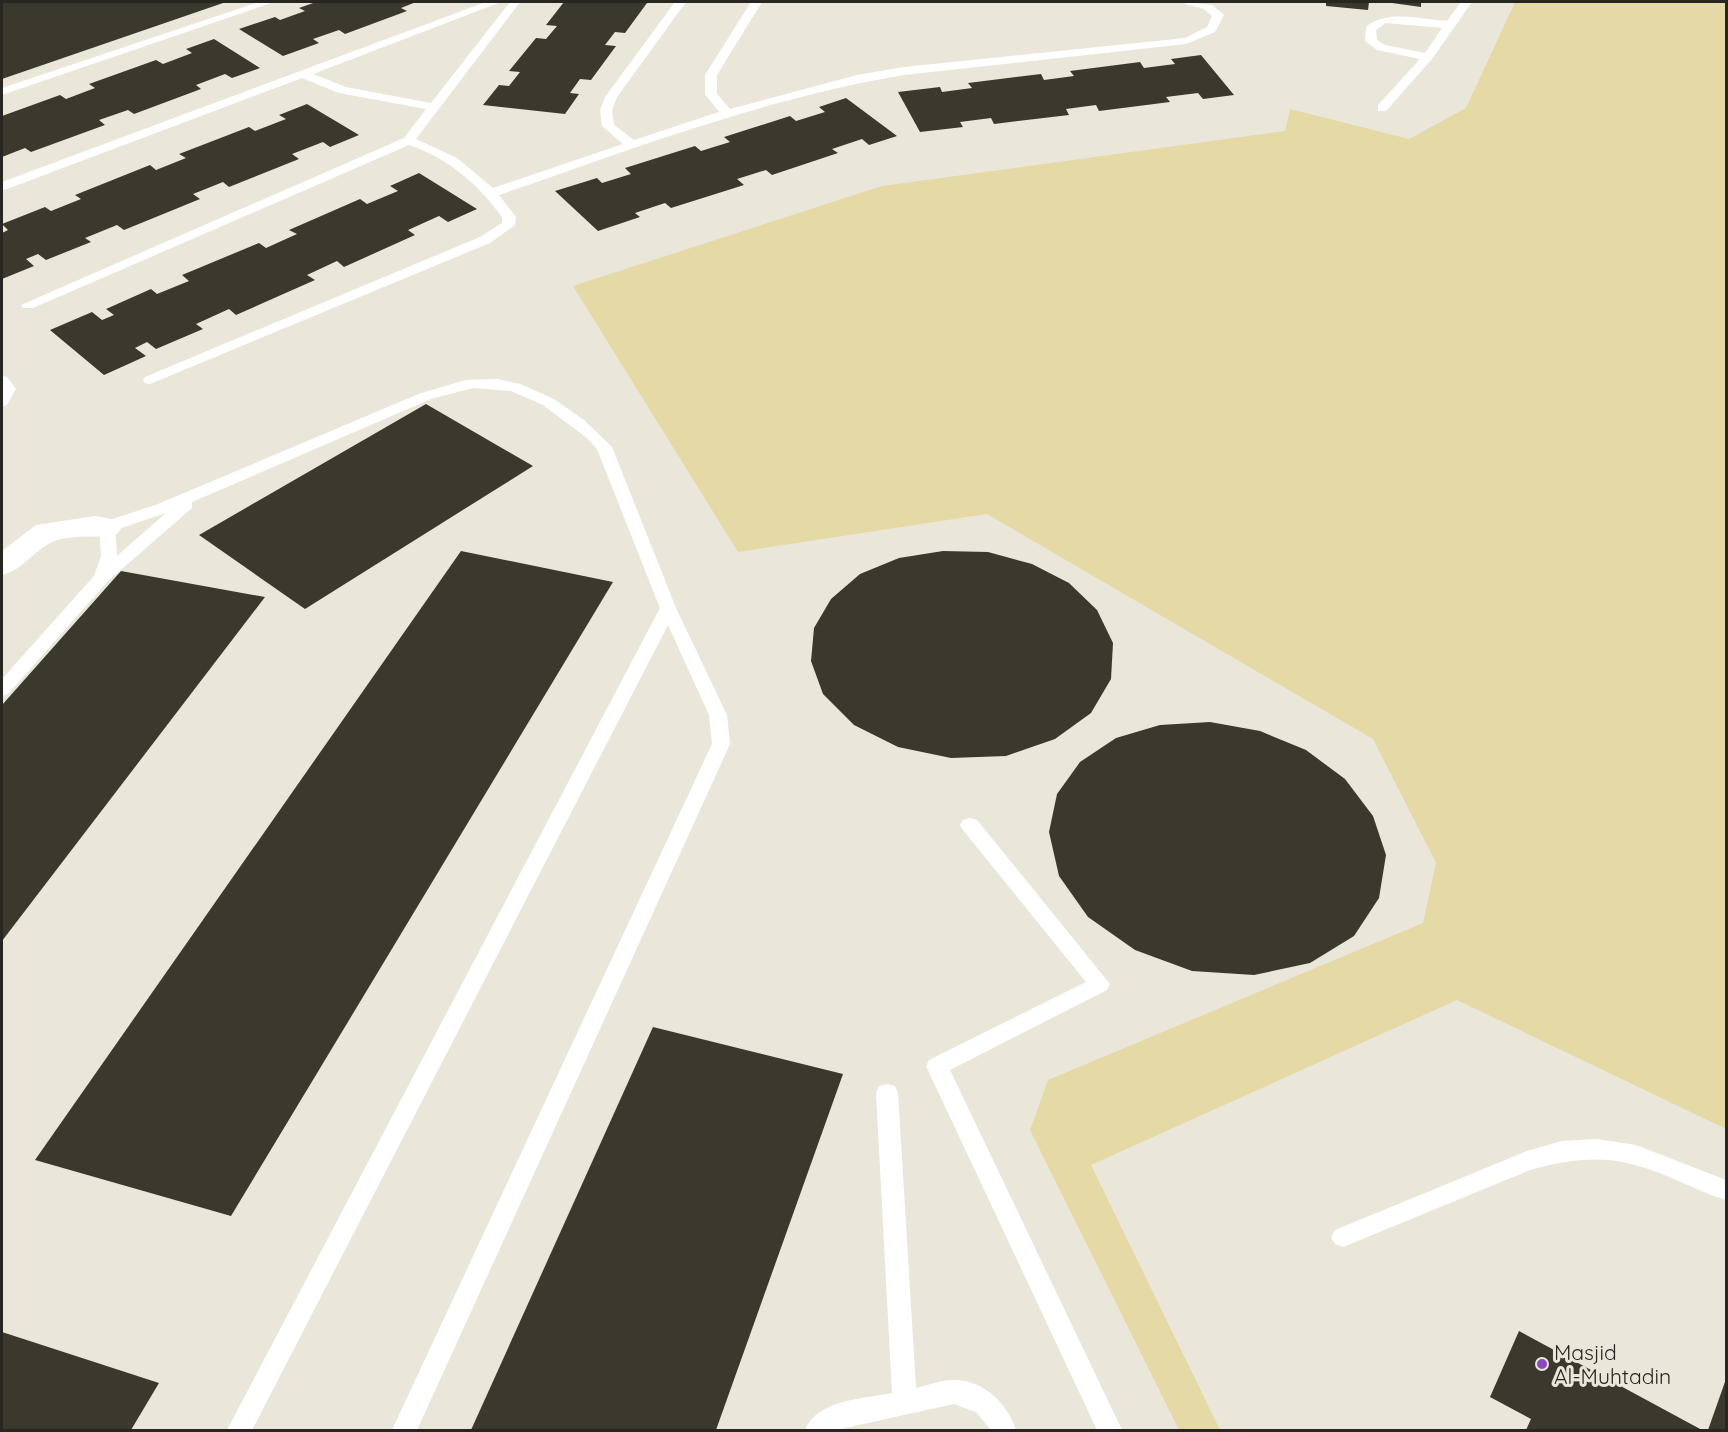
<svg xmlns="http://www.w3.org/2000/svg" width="1728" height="1432" font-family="Quicksand,sans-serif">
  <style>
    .green { fill: #e5d9a6 }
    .building { fill: #3b382e }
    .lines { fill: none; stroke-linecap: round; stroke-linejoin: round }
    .lane { fill: #fff; fill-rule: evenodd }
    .street { fill: #fff; fill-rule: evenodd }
    .poi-dot { fill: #8a49be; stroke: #eae7da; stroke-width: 2 }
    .labels { text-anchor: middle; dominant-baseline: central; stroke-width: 6; stroke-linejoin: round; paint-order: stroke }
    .near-poi-label { font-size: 21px; fill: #272621; stroke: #eae7da; text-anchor: start }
  </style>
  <rect width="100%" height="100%" fill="#eae7da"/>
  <path class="green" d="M1515,2H1726V1129L1457,1000L1091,1165L1220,1430H1179L1030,1130L1048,1080L1423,923L1436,863L1373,739L987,514L738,552L573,286L882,186L1285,131L1290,109L1409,139L1466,108Z"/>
  <g class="building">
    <path d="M2,2H226L2,79Z"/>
    <path d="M316,2H416L401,8L407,11L345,34L339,30L313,39L319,43L283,56L239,29L275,17L280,20L305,11L299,8Z"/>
    <path d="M564,2L647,3L625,33L615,32L605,45L616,46L591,80L580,79L570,93L579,94L565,114L483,105L499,85L509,86L520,72L509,71L536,38L546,39L557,26L546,25Z"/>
    <path d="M1326,2H1369L1368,10L1326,6Z"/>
    <path d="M1385,2H1421V7Z"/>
    <path d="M214,39L260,68L232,78L225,74L196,85L201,89L134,114L128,110L99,120L105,125L31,152L25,148L2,157V116L60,95L66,99L95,88L89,84L156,60L163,64L192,53L186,49Z"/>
    <path d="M1201,55L1234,95L1203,99L1198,93L1166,97L1170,102L1099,111L1096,105L1066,109L1069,115L994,124L991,118L960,122L963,127L920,132L898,92L940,87L942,92L972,88L968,83L1041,74L1044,80L1074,76L1070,71L1140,62L1144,68L1175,64L1171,59Z"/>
    <path d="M846,98L897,136L869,145L862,139L832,149L838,153L772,175L766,170L737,179L744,185L671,208L665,203L635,213L640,217L598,231L555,191L597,178L602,183L631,174L625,168L695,146L701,151L730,142L724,137L790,116L796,121L825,112L819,107Z"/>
    <path d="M307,104L359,135L330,147L323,142L292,154L299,159L229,187L223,182L193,194L200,199L124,230L117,225L85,238L91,242L46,260L38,254L26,259L34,266L2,279V233L8,230L2,224L45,207L51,211L81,199L75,195L150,165L156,170L186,158L179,154L249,127L255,131L286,119L279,115Z"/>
    <path d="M419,173L477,209L448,222L439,216L408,230L415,235L344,267L337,261L307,275L315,280L236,315L229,309L196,324L203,329L156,349L147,342L135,348L146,356L104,375L50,330L92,312L102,320L114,315L106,309L151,289L157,294L189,281L182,275L259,243L266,248L297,234L289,230L360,199L367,204L398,191L390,186Z"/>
    <path d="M426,404L533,466L305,609L199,535Z"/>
    <path d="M461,551L613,582L231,1216L35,1160Z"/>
    <path d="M943,551L988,552L1032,564L1069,583L1097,610L1113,643L1111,679L1091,713L1055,739L1006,756L951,758L898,747L854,725L823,694L811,661L814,628L831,599L860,574L899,558Z"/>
    <path d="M121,571L265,597L2,941V705Z"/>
    <path d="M1210,722L1260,731L1306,750L1345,779L1373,816L1386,855L1379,898L1354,936L1310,963L1254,975L1192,971L1135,950L1088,917L1059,876L1049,832L1057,794L1080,762L1116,738L1160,725Z"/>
    <path d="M653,1027L843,1074L716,1430H471Z"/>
    <path d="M1519,1331L1702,1430H1526L1531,1419L1490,1397Z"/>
    <path d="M2,1332L159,1383L131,1430H2Z"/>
    <path d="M1726,1379V1430H1708Z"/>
  </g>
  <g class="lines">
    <g class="lane">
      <path d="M259,2H274L2,95V88Z"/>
      <path d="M486,2H501L313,74L346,87L431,103L510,2H520L416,139L457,158L493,188L623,144L602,126L600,110L605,97L675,2H686L617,97L612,110L614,125L634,140L719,112L705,94V75L751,2H762L717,75V94L730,109L857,75L904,67L1185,38L1207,27L1212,16L1204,9L1185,4L1184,2L1212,5L1224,15L1215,32L1186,44L904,75C765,98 632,149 499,195L516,217L515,225L490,243L150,384L145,383L143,380L145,377L480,237L502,223V217C478,184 448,158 409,145L33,308H23L21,305L404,138L426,109L339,93L302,78L7,189L2,190V182Z"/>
      <path d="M1461,2H1472L1432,59L1386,111H1378V105L1420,59L1377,50L1365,41L1366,27C1386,9 1422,19 1447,21ZM1386,23L1442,28L1425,53L1385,45L1377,40L1376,30Z"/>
      <path d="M2,376L7,377L16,389L7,405L2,406Z"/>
      <path d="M498,379L520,384L554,399L584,420L612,447L676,608L727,715L730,744L417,1430H392L712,744L709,715L668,625L252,1430H227L660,608L597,449L587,438L543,405L511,391L473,388L431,399L192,502V508L108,581L8,694L2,696V679L94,576L101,556L99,527L101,523L158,504L421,393L466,380ZM166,513L117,556L115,530Z"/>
      <path d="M970,818L977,820L1110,984L1107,990L950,1070L1122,1430H1097L926,1066L929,1060L1086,982L963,830L960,825L963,820Z"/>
      <path d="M887,1084L895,1086L898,1093L916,1388C928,1385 942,1380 954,1380C984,1380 1008,1404 1016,1430H991L976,1412L954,1404L836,1430H805C818,1399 863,1399 892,1393L876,1093L879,1086Z"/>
      <path d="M1596,1139L1636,1145L1726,1180V1200C1696,1191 1667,1173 1635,1165C1600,1155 1565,1160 1530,1170L1343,1247L1335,1244L1331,1237L1335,1230L1527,1151L1562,1141Z"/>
    </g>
    <path class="street" d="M95,516L117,520L122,527L117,534C98,539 77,534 57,540C36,547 24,570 2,575V551L36,525Z"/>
  </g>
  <circle class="poi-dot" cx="1542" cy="1364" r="6"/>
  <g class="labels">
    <g class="near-poi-label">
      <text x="1554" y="1352">Masjid<tspan x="1554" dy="24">Al-Muhtadin</tspan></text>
    </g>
  </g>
  <rect width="1728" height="1432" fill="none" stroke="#272621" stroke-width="6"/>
</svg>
